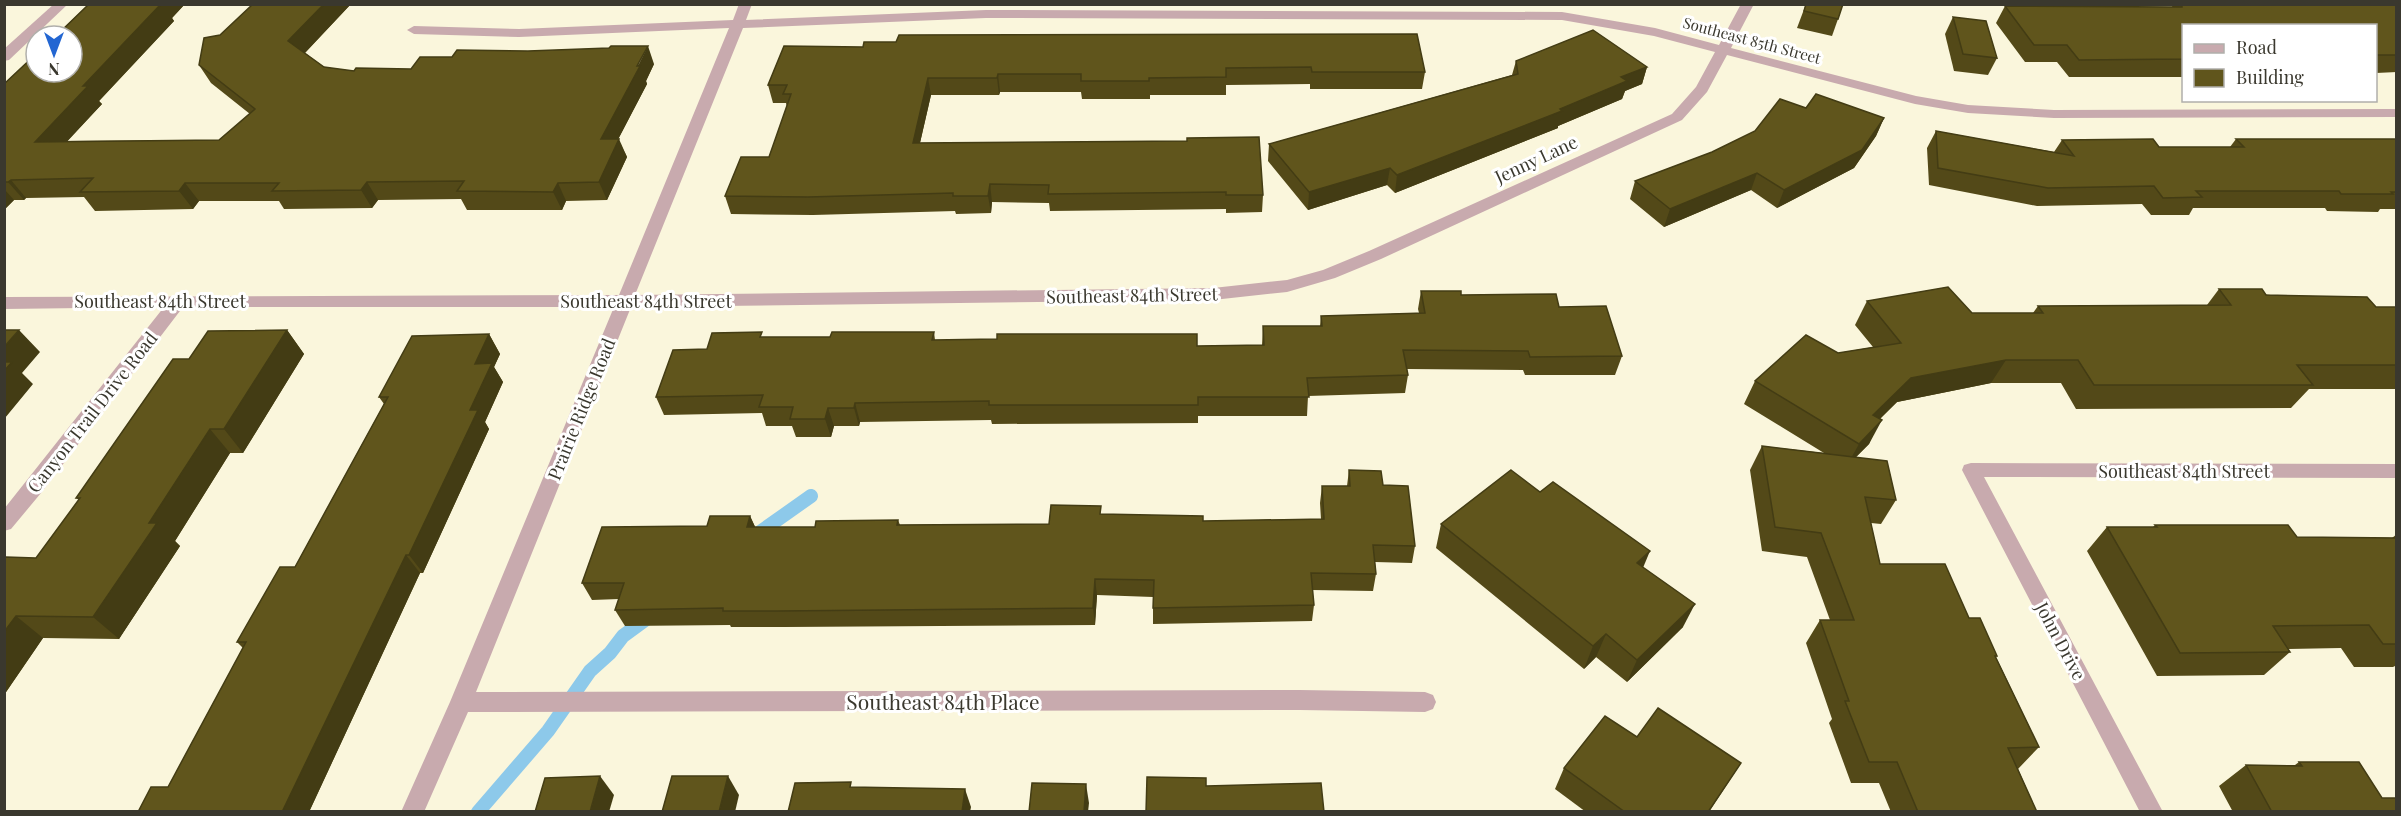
<svg xmlns="http://www.w3.org/2000/svg" width="2401" height="816" font-family="'Playfair Display',serif">
  <style>
    .lines { fill: none; stroke-linecap: round; stroke-linejoin: round }
    .stream { stroke: #8dc9ea; stroke-width: 14 }
    .minor { fill: #c8aaae; fill-rule: evenodd }
    .wall { fill: #534918 }
    .shaded-wall { fill: #433c14 }
    .building { fill: #60551c; stroke: #433c14; stroke-width: 1.5 }
    .labels { text-anchor: middle; dominant-baseline: central; stroke-width: 6; stroke-linejoin: round; paint-order: stroke }
    .far-street-label { font-size: 15px; fill: #3a382e; stroke: #fff }
    .street-label { font-size: 18px; fill: #3a382e; stroke: #fff }
    .near-street-label { font-size: 21px; fill: #3a382e; stroke: #fff }
  </style>
  <rect width="100%" height="100%" fill="#faf6dc"/>
  <g class="lines">
    <g class="stream">
      <path d="M753,537L811,496"/>
      <path d="M478,812L548,731L590,671L610,653L623,636L649,617"/>
    </g>
    <g class="minor">
      <path d="M54,4H68L9,60L4,61V49Z"/>
      <path d="M739,4H752L746,20L986,10L1562,12L1655,28L1719,45L1741,4H1754L1731,48L1916,96L1968,105L2054,110L2396,109V117L2054,118L1968,113L1915,104L1727,55L1707,92L1682,120L1381,259L1335,278L1287,292L1213,300L631,307L476,692L1300,690L1425,692L1433,695L1436,702L1433,709L1425,712L1300,710L468,712L424,812H401L450,702L614,307H183L41,493L11,529L4,531V509L164,307L4,309V297L619,295L729,28L519,37L414,34L407,30L414,26L519,29L733,20ZM986,18L1562,20L1654,36L1715,52L1696,87L1672,114L1369,251L1323,270L1287,280L1213,288L635,295L743,28Z"/>
      <path d="M1971,463L2396,464V478L1984,477L2163,812H2140L1962,470L1964,465Z"/>
    </g>
  </g>
  <g class="wall">
    <path d="M89,4H185L172,18L174,21L99,101L102,104L67,141L219,140L250,114L211,83L199,65L220,35L351,4L305,53L324,67L354,71L654,64L646,81L647,84L618,139L627,157L607,200L566,201L562,210H467L461,199L378,200L372,208L284,209L279,201H199L193,209L95,211L84,197L26,198L24,200H14L4,210V84Z"/>
    <path d="M513,4H673L513,6Z"/>
    <path d="M1806,4L1838,19L1832,36L1797,28Z"/>
    <path d="M2173,4H2397V72L2376,73V26H2184V77H2069L2057,62H2025L1996,23L2005,6L2172,7Z"/>
    <path d="M1953,17L1997,58L1988,75L1954,71L1945,34Z"/>
    <path d="M784,46L1425,72L1422,89H1310V84L1226,85V95H1150V99H1082L1081,92H1000L999,95H931L920,143L1263,195L1262,212L1226,213V209L1050,211L1049,203L992,202L991,213L956,214L955,211L813,215L731,214L725,196L769,157L787,107L786,103H773L768,85Z"/>
    <path d="M1516,61L1647,67L1642,84L1625,91L1622,99L1558,126V128L1395,193L1387,185L1308,210L1268,161L1269,144L1512,75Z"/>
    <path d="M1806,108L1884,118L1876,136L1854,168L1777,208L1751,190L1664,227L1630,199L1635,181L1712,152Z"/>
    <path d="M1936,131L2054,152L2062,140L2159,147H2230L2236,139H2397V209H2380L2378,212L2327,211L2325,208H2193L2189,215H2151L2142,204L2037,206L1929,185L1927,148Z"/>
    <path d="M2219,289L2376,307H2397V389H2309L2291,408L2076,409L2061,383H1991L1897,402L1880,419L1869,444L1856,457L1896,500L1881,524L1871,523L1880,564L1969,618L1997,656L1996,657L2039,747L2018,769L2037,812H1891L1879,783H1851L1829,723L1832,719L1806,643L1820,620H1830L1807,557L1762,551L1750,470L1762,446L1824,453L1744,404L1755,381L1838,353L1873,347L1855,325L1867,301L1972,313H2033L2038,306L2207,305Z"/>
    <path d="M1421,291L1559,307L1622,356L1615,375H1525L1523,370L1407,369L1408,375L1405,393L1308,396L1307,416H1198V423L992,424L991,420L860,422L859,426H834L831,437H796L792,426H766L762,413L664,415L656,397L707,349L764,337H830L934,332L935,340L1197,346L1262,345L1263,326H1320L1321,316L1419,313L1418,309Z"/>
    <path d="M287,330L304,354L243,453H230L175,541L180,546L119,639L43,638L4,695V559L36,558L79,500L76,498L189,359Z"/>
    <path d="M489,334L500,354L494,367L503,382L485,422L489,429L423,573H420L309,812H138L168,787L243,648L237,642L295,567L384,404L379,397Z"/>
    <path d="M1349,470L1383,485L1415,546L1412,563L1375,562L1376,574L1373,591L1312,590L1314,605L1312,621L1153,624V597L1097,595L1095,625L785,627H731L730,625L625,626L615,610L619,599L592,600L582,583L750,516L755,527H815L898,520L900,525L1049,524L1102,514L1203,521L1321,519L1320,503L1322,486H1347Z"/>
    <path d="M1540,492L1643,567L1683,627L1627,682L1596,657L1584,669L1436,548L1441,524Z"/>
    <path d="M2155,525L2297,537L2392,538L2397,534V665L2393,667H2354L2341,648L2288,649L2290,652L2264,675L2157,676L2087,551L2107,527H2153Z"/>
    <path d="M1637,737L1741,763L1709,812H1586L1555,789L1564,768Z"/>
    <path d="M2299,762L2382,798L2397,812H2233L2219,786L2246,765H2295Z"/>
  </g>
  <g class="shaded-wall">
    <path d="M158,4H185L172,18L174,21L99,101L102,104L50,160L35,142L83,86Z"/>
    <path d="M324,4H351L299,59L288,41Z"/>
    <path d="M648,46L654,64L646,81L647,84L609,157L601,139Z"/>
    <path d="M1647,67L1642,84L1625,91L1622,99L1558,126V128L1395,193L1397,175L1560,109L1621,77Z"/>
    <path d="M998,74L1000,92L999,95L997,78Z"/>
    <path d="M928,78L931,95L916,160L913,143Z"/>
    <path d="M1884,118L1876,136L1854,168L1777,208L1784,190Z"/>
    <path d="M619,139L627,157L607,200L599,182Z"/>
    <path d="M1390,168L1387,185L1308,210L1309,192Z"/>
    <path d="M1757,173L1751,190L1664,227L1670,209Z"/>
    <path d="M11,180L26,198L24,200L8,182Z"/>
    <path d="M367,182L378,200L372,208L361,190Z"/>
    <path d="M185,183L199,201L193,209L179,191Z"/>
    <path d="M558,183L566,201L562,210L553,192Z"/>
    <path d="M990,184L992,202L991,213L988,196Z"/>
    <path d="M4,189L14,200L4,210Z"/>
    <path d="M19,330L40,352L22,373L33,384L5,418L4,347Z"/>
    <path d="M287,330L304,354L243,453L224,429Z"/>
    <path d="M489,334L500,354L494,367L503,382L485,422L489,429L423,573L409,555L470,410L475,364Z"/>
    <path d="M2006,360L1991,383L1897,402L1860,438L1873,415L1911,378Z"/>
    <path d="M855,403L860,422L859,426L854,408Z"/>
    <path d="M828,408L834,426L831,437L825,419Z"/>
    <path d="M1882,420L1869,444L1846,467L1859,444Z"/>
    <path d="M210,429L230,453L175,541L180,546L119,639L93,617L149,523Z"/>
    <path d="M750,516L758,533L747,527Z"/>
    <path d="M1650,551L1640,575L1637,563Z"/>
    <path d="M406,555L420,573L309,812H282Z"/>
    <path d="M1095,579L1097,595L1095,625L1093,608Z"/>
    <path d="M1695,604L1683,627L1627,682L1637,660Z"/>
    <path d="M16,616L43,638L4,695V632Z"/>
    <path d="M1606,634L1596,657L1584,669L1593,646Z"/>
    <path d="M600,776L614,795L609,812H590Z"/>
    <path d="M728,776L739,795L735,812H719Z"/>
    <path d="M1086,784L1089,803L1088,812H1084Z"/>
    <path d="M965,789L971,807L970,812H962Z"/>
  </g>
  <g class="building">
    <path d="M89,4H161L83,86H88L35,142L219,140L255,109L199,65L204,38L220,35L253,4H324L288,41L324,67L354,71L356,68L411,69L420,57H452L457,50L528,51L609,48L611,46H648L637,66H640L601,139H619L599,182L558,183L553,192L457,191L464,181L367,182L361,190L272,191L279,183H185L179,191L80,192L93,178L11,180L8,182H4V84L36,54V72H72V36H56Z"/>
    <path d="M1806,4H1843L1838,19L1804,11Z"/>
    <path d="M2182,4H2397V55H2376V26H2184V59L2079,60L2067,45H2034L2005,6L2182,7Z"/>
    <path d="M1953,17L1986,21L1997,58L1963,54Z"/>
    <path d="M1593,30L1647,67L1621,77L1627,81L1560,109L1562,111L1397,175L1390,168L1309,192L1269,144L1518,74L1516,61Z"/>
    <path d="M1417,34L1425,72H1312L1311,67L1226,68V77L1149,78V81H1081V74H998L997,78H928L913,143L1187,141V138L1259,137L1263,195H1226V192L1048,194L1049,185L990,184L988,196H953V193L808,197L725,196L741,157H769L791,94H783L787,85H768L784,46L863,47L864,42H896L899,35Z"/>
    <path d="M1816,94L1884,118L1862,150L1784,190L1757,173L1670,209L1635,181L1712,152L1755,131L1780,99L1806,108Z"/>
    <path d="M1936,131L2074,156L2062,140L2153,139L2159,147H2244L2236,139H2397V192H2391L2393,194H2341L2339,191H2196L2202,197L2163,198L2154,186L2048,188L1938,168Z"/>
    <path d="M1948,287L1972,313H2043L2038,306L2231,305L2219,289H2262L2266,295L2367,297L2376,307H2397V365H2297L2313,385H2094L2078,360H2006L1911,378L1873,415L1882,420L1859,444L1755,381L1806,335L1838,353L1901,343L1867,301Z"/>
    <path d="M1421,291H1461V295L1556,294L1559,307L1606,306L1622,356L1530,357L1528,351L1403,350L1408,375L1307,378L1309,397H1198V405H989V401L855,403L854,408H828L825,419H790L793,407H759L763,395L656,397L673,350L707,349L712,333L762,332L760,337H830L832,332H934L932,340L997,339V334H1197V346L1264,345L1263,326H1322L1321,316L1425,313Z"/>
    <path d="M4,330H19L4,347Z"/>
    <path d="M287,330L224,429H210L149,523H157L93,617L16,616L4,632V559L6,557L36,558L80,498H76L173,359H189L208,331Z"/>
    <path d="M489,334L475,364L492,363L470,410H478L409,555H406L282,812H138L151,787H168L246,642H237L280,567H295L388,397H379L412,336Z"/>
    <path d="M4,362H12L4,371Z"/>
    <path d="M1762,446L1887,461L1896,500L1865,497L1880,564H1945L1969,618H1980L1997,656H1995L2039,747L2008,748L2037,812H1918L1897,762H1869L1845,701H1849L1820,620H1854L1821,533L1775,527Z"/>
    <path d="M1349,470L1381,471L1383,485L1408,486L1415,546L1373,545L1376,574L1311,573L1314,605L1153,608L1154,580L1095,579L1093,608L778,611H723V608L615,610L624,583H582L602,527L707,526L710,516H750L747,527H815L816,521L898,520L897,525L1049,524L1051,505L1101,506L1100,514L1203,516V521L1324,519L1322,486H1350Z"/>
    <path d="M1511,470L1540,492L1553,482L1650,551L1637,563L1695,604L1637,660L1606,634L1593,646L1441,524Z"/>
    <path d="M2155,525H2288L2297,537L2397,538V644H2383L2369,625L2273,626L2290,652L2180,653L2107,527H2157Z"/>
    <path d="M1658,708L1741,763L1708,812H1625L1564,768L1605,716L1637,737Z"/>
    <path d="M2299,762H2359L2382,798H2397V812H2272L2246,765L2302,766Z"/>
    <path d="M600,776L590,812H535L545,778Z"/>
    <path d="M672,776H728L719,812H662Z"/>
    <path d="M1147,777L1206,778V786L1321,783L1324,812H1146Z"/>
    <path d="M851,782L850,787L965,789L962,812H788L795,783Z"/>
    <path d="M1032,783L1086,784L1084,812H1029Z"/>
  </g>
  <g class="labels">
    <g class="far-street-label">
      <text transform="translate(1752 40) rotate(15)">Southeast 85th Street</text>
    </g>
    <g class="street-label">
      <text transform="translate(1536 159) rotate(-25)">Jenny Lane</text>
      <text transform="translate(1132 295) rotate(-1)">Southeast 84th Street</text>
      <text x="160" y="301">Southeast 84th Street</text>
      <text x="646" y="301">Southeast 84th Street</text>
      <text transform="translate(581 409) rotate(-68)">Prairie Ridge Road</text>
      <text transform="translate(92 412) rotate(-52)">Canyon Trail Drive Road</text>
      <text x="2184" y="471">Southeast 84th Street</text>
      <text transform="translate(2061 641) rotate(62)">John Drive</text>
    </g>
    <g class="near-street-label">
      <text x="943" y="701">Southeast 84th Place</text>
    </g>
  </g>
  <rect width="2401" height="816" fill="none" stroke="#3a382e" stroke-width="12"/>
  <rect x="2182" y="24" width="195" height="78" fill="#ffffff" stroke="#b0afab" stroke-width="1.5"/>
  <rect x="2194" y="44" width="30" height="9" fill="#c8aaae" stroke="#b0afab" stroke-width="1.5"/>
  <text x="2236" y="54" font-size="18" fill="#3a382e">Road</text>
  <rect x="2194" y="69" width="30" height="18" fill="#60551c" stroke="#b0afab" stroke-width="1.5"/>
  <text x="2236" y="84" font-size="18" fill="#3a382e">Building</text>
  <g transform="translate(54 54) rotate(180)"><circle r="28" fill="#ffffff" stroke="#b0afab" stroke-width="1.5"/>
  <path d="M0-4.5L10 22L0 15L-10 22Z" fill="#2366d2"/>
  <text y="-9" font-size="16" font-weight="bold" text-anchor="middle" fill="#3a382e">N</text>
  </g>
</svg>
